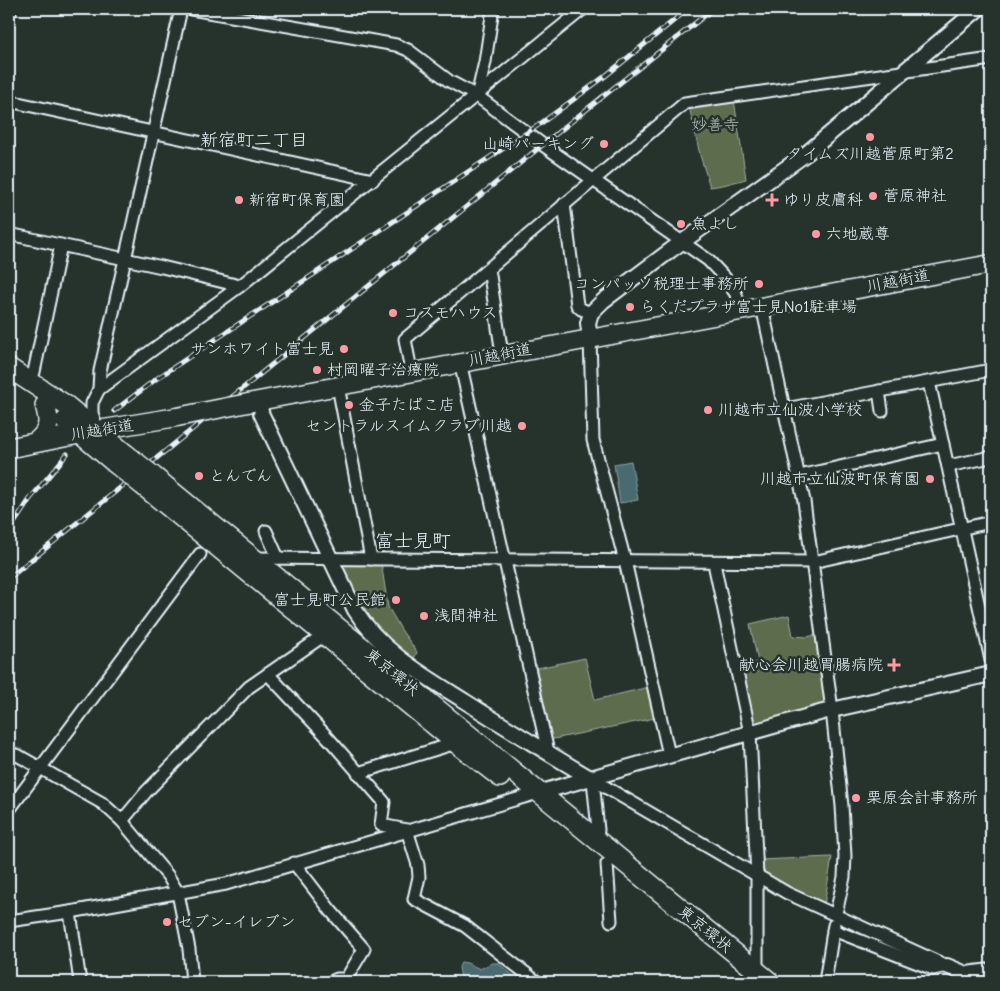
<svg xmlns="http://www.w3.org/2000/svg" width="1000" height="991" font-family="'Comic Neue','Klee One',sans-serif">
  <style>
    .green { fill: #5d6c4e; stroke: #a2aea3 }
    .water { fill: #4a6b71; stroke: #89a1a7 }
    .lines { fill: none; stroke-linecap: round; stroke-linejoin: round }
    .minor-casing { stroke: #e8f1f8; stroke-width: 15 }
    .tertiary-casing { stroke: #e8f1f8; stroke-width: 18 }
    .primary-casing { stroke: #e8f1f8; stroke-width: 21 }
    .trunk-casing { stroke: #e8f1f8; stroke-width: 22 }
    .minor { stroke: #26332d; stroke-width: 11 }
    .tertiary { stroke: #26332d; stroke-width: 14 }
    .primary { stroke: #26332d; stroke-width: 18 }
    .trunk { stroke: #26332d; stroke-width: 19 }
    .rail-casing { stroke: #e8f1f8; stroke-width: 5 }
    .rail { stroke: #26332d; stroke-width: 3; stroke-dasharray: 9; stroke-linecap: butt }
    .primary-bridge-casing { stroke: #e8f1f8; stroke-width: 21; stroke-linecap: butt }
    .trunk-bridge-casing { stroke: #e8f1f8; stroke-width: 22; stroke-linecap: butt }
    .primary-bridge { stroke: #26332d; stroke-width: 18 }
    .trunk-bridge { stroke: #26332d; stroke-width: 19 }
    .poi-dot { fill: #ff9aa2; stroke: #26332d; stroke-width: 2 }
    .labels { text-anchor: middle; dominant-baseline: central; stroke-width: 5; stroke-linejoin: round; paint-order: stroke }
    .park-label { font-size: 16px; fill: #b0bcb4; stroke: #26332d }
    .poi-label { font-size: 16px; fill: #e8f1f8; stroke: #26332d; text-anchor: start }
    .street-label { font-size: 16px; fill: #e8f1f8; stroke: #26332d }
    .neighbourhood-label { font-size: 18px; fill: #e8f1f8; stroke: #26332d }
    .quarter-label { font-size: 19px; fill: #e8f1f8; stroke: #26332d }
  </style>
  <rect width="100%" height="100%" fill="#26332d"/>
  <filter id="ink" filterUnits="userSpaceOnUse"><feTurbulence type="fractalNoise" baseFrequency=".02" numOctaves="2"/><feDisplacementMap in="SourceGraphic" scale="10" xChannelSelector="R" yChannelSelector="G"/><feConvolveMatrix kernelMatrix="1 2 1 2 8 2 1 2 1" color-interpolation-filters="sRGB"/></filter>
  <g filter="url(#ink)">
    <g class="green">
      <path d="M734,100L746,179L723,185L710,187L700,155L689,106Z"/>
      <path d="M346,562H381L388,607L402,631L417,652L413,661L373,628L342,566Z"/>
      <path d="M789,615L793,636L807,637L815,635L824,700L821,707L753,726L740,666L758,662L750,624Z"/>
      <path d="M585,658L595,700L649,687L655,718L549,740L533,669Z"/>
      <path d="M832,857L824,905L759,872V860Z"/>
    </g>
    <g class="water">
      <path d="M631,461L638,500L620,503L614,464Z"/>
      <path d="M461,962L467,963L480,969L492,963H498L521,982H462L459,968Z"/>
    </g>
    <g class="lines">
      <defs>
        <g id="minor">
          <path d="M191,9L396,45L408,50L449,81L477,96L543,145L708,260L725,278L736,294L740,310"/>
          <path d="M477,96L485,62L493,9"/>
          <path d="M9,101L373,180"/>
          <path d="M564,204L577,305L581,309L591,313"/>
          <path d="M9,234L162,267L240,286"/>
          <path d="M489,269L502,354"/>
          <path d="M762,306L804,501L832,710L842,806L845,856L844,877L837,909"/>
          <path d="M590,338L593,440L625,561L669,755"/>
          <path d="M460,362L548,752"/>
          <path d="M411,371L405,339L685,103L991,59"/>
          <path d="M31,381L34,372L61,245"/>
          <path d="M929,382L991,660"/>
          <path d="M338,386L371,559"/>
          <path d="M99,389L240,286L583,9"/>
          <path d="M879,391L882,411"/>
          <path d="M785,409L991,370"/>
          <path d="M97,428L92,413V403L99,389L100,371L181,9"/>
          <path d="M948,466L991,457"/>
          <path d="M799,476L943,444"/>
          <path d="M266,531L278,558"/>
          <path d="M253,558L813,562L991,522"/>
          <path d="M715,562V568L750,733L757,876V972"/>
          <path d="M268,674L330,740L384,802L381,825L407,830L418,865L419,877L414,899L465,926L537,982"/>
          <path d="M9,753L19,756L102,803L122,821L168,876L178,893L189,949L192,982"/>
          <path d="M358,773L456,743"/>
          <path d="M590,778L787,893L947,966"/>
          <path d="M593,780L598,830L596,839"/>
          <path d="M9,810L200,554"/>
          <path d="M122,821L146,792L249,687L326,634"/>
          <path d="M294,863L331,911L364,949L346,979H337L331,982"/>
          <path d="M607,864L611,921"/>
          <path d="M70,912L80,982"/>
          <path d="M9,921L70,912L226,884L538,793"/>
          <path d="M833,930L933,969L947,966"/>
          <path d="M825,982L834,925"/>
        </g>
        <g id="tertiary">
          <path d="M9,10V9"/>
          <path d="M590,338L588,323L591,313L603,301L671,250L807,153L978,9"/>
          <path d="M260,400L261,413L355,610C381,652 425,676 466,702C507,728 548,753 590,778"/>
          <path d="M538,793L823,712L991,674"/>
          <path d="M947,966L966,974L991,971"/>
        </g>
        <g id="primary">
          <path d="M253,402L991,264"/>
          <path d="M98,430L177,417"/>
        </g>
        <g id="trunk">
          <path d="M9,368L67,406L127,455"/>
          <path d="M65,421L116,464"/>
          <path d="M36,442C50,430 50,422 45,405"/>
          <path d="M9,448L89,432"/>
          <path d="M152,475L770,982"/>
          <path d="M141,484L456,743L500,777"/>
        </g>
      </defs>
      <use href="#minor" class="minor-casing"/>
      <use href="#tertiary" class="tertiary-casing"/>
      <use href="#primary" class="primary-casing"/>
      <use href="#trunk" class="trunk-casing"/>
      <use href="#minor" class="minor"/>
      <use href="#tertiary" class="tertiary"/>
      <use href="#primary" class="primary"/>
      <use href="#trunk" class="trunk"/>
      <defs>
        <g id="rail">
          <path d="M114,411L156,379L540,124L604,77L688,9"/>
          <path d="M9,531L30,499L67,454"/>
          <path d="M9,578L567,125L713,9"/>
        </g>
      </defs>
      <use href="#rail" class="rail-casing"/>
      <use href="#rail" class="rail"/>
      <defs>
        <path id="primary-bridge" d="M177,417L253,402"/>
        <g id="trunk-bridge">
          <path d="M127,455L152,475"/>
          <path d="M116,464L141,484"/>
        </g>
      </defs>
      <use href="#primary-bridge" class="primary-bridge-casing"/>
      <use href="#trunk-bridge" class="trunk-bridge-casing"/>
      <use href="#primary-bridge" class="primary-bridge"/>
      <use href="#trunk-bridge" class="trunk-bridge"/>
    </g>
  </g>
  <g class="poi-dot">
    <circle cx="870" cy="137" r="5"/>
    <circle cx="604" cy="144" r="5"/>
    <circle cx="873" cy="196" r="5"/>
    <circle cx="239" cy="200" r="5"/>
    <path d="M769.5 192.5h5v5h5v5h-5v5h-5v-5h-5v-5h5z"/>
    <circle cx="681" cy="224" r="5"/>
    <circle cx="816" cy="234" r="5"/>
    <circle cx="759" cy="284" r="5"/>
    <circle cx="630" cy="307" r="5"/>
    <circle cx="393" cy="313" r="5"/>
    <circle cx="344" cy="349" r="5"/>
    <circle cx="317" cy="370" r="5"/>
    <circle cx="349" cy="405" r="5"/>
    <circle cx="708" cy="410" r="5"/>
    <circle cx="522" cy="426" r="5"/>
    <circle cx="199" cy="476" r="5"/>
    <circle cx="930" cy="479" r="5"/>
    <circle cx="396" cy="600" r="5"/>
    <circle cx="424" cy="616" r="5"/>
    <path d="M891.5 657.5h5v5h5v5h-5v5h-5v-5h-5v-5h5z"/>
    <circle cx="856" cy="798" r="5"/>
    <circle cx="167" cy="922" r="5"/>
  </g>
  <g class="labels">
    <g class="park-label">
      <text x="715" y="125">妙善寺</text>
    </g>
    <g class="poi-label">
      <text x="594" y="144" text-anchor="end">山崎パーキング</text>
      <text x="870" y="154" text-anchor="middle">タイムズ川越菅原町第2</text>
      <text x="883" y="196">菅原神社</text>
      <text x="249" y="200">新宿町保育園</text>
      <text x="783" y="200">ゆり皮膚科</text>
      <text x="691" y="224">魚よし</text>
      <text x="826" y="234">六地蔵尊</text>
      <text x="749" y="284" text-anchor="end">コンパッソ税理士事務所</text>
      <text x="640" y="307">らくだプラザ富士見No1駐車場</text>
      <text x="403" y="313">コスモハウス</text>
      <text x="334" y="349" text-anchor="end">サンホワイト富士見</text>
      <text x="327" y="370">村岡曜子治療院</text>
      <text x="359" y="405">金子たばこ店</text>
      <text x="718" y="410">川越市立仙波小学校</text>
      <text x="512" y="426" text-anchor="end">セントラルスイムクラブ川越</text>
      <text x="209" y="476">とんでん</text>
      <text x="920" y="479" text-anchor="end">川越市立仙波町保育園</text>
      <text x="386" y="600" text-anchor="end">富士見町公民館</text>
      <text x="434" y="616">浅間神社</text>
      <text x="883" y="665" text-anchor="end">献心会川越胃腸病院</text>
      <text x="866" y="798">栗原会計事務所</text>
      <text x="177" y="922">セブン-イレブン</text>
    </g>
    <g class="street-label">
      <text transform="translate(898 281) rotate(-11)">川越街道</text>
      <text transform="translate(500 355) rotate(-11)">川越街道</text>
      <text transform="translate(102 430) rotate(-9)">川越街道</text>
      <text transform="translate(392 672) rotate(39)">東京環状</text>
      <text transform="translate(705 929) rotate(39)">東京環状</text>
    </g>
    <g class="neighbourhood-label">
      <text x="254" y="140">新宿町二丁目</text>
    </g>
    <g class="quarter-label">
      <text x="413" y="541">富士見町</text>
    </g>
  </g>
  <rect width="1000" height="991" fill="none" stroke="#26332d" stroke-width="30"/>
  <rect x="15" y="15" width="970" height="961" fill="none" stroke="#e8f1f8" stroke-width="2" filter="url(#ink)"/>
</svg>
